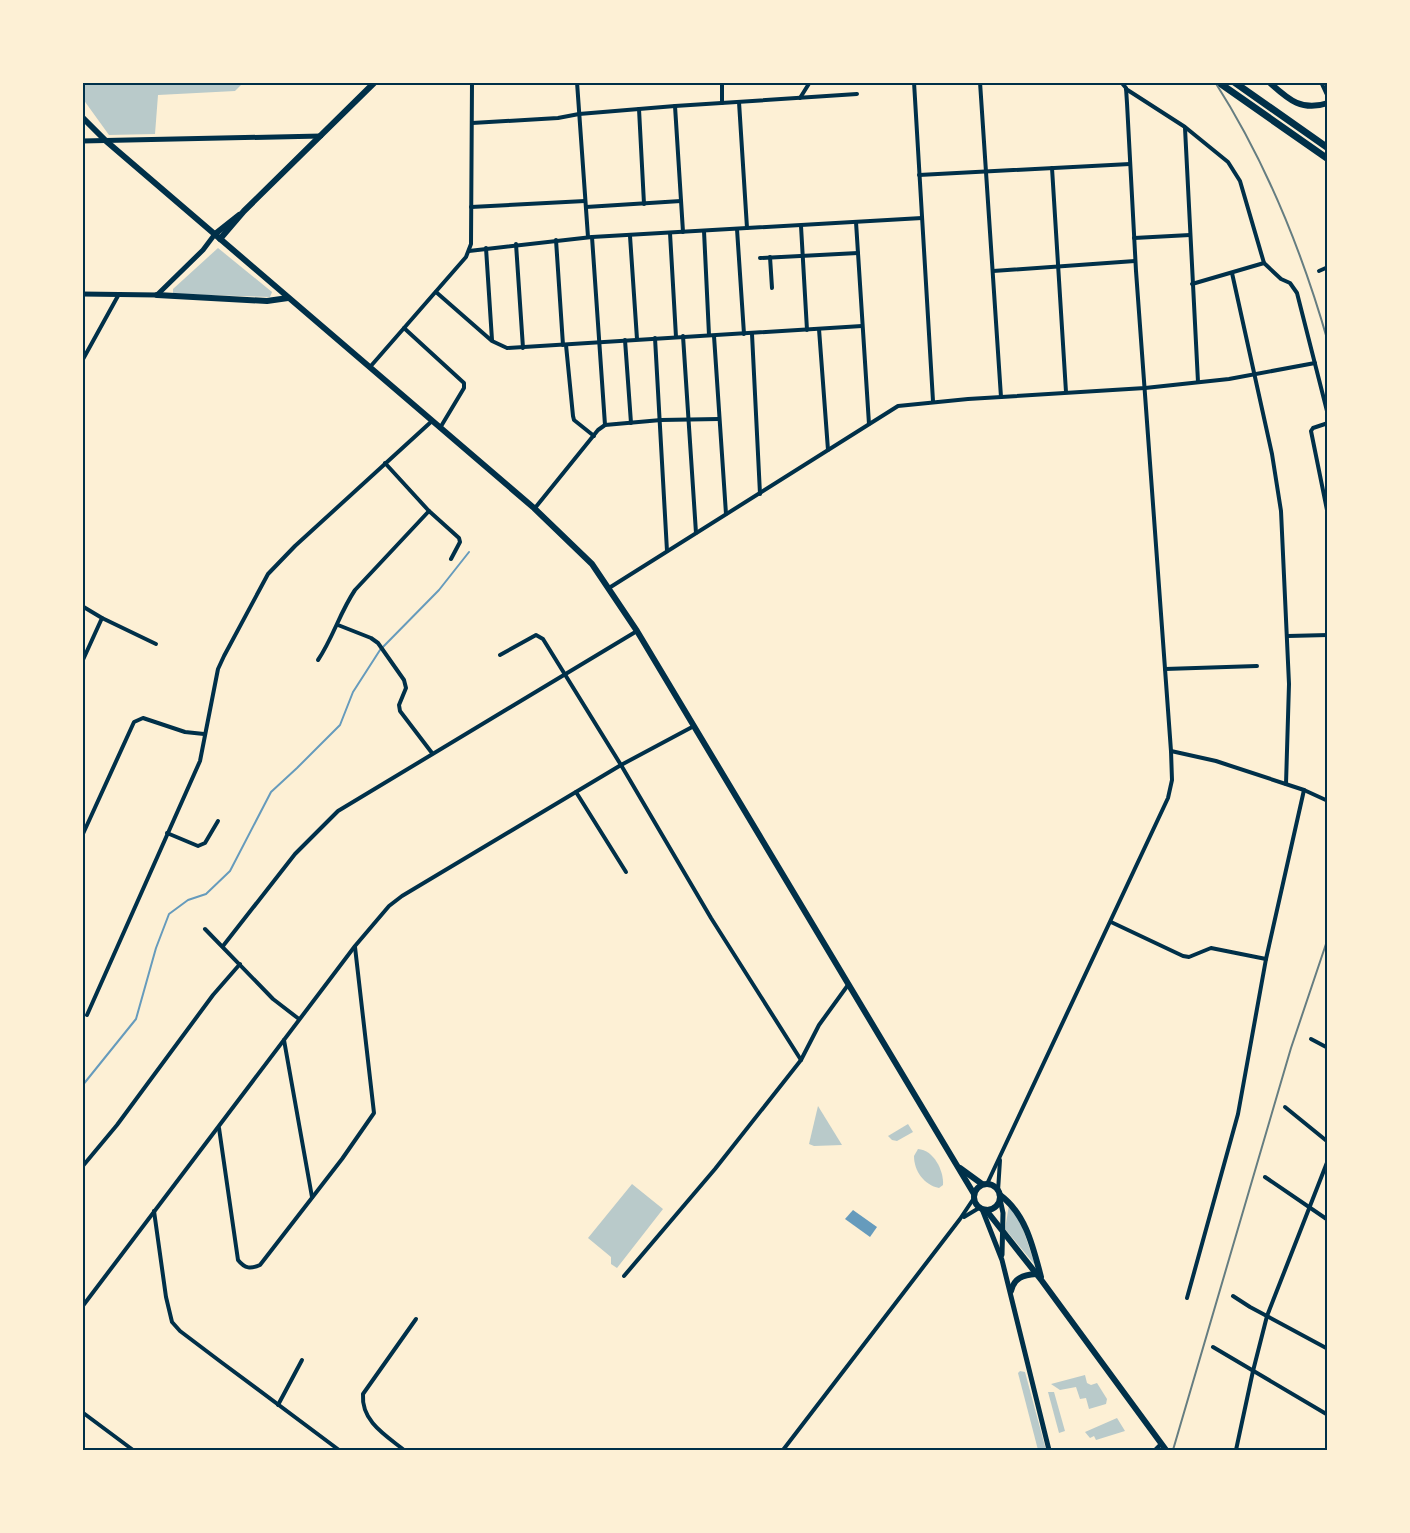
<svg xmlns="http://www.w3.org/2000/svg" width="1410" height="1533" font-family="'PT Sans Narrow',sans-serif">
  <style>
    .green { fill: #b9caca }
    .water { fill: #669bbc }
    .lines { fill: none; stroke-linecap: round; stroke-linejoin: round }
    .stream { stroke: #669bbc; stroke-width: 2 }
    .minor { stroke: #003049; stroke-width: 4 }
    .tertiary { stroke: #003049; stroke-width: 5 }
    .secondary { stroke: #003049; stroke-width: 6 }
    .primary { stroke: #003049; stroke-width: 7 }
    .rail { stroke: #657d81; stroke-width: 2 }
    .neatline { fill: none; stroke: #003049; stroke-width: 2 }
  </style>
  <rect width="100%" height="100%" fill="#fdf0d5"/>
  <g class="green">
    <path d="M83,82H243V83L235,91L158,95L155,134L109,135L83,99Z"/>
    <path d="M218,248L272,292L270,297L173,294V289Z"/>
    <path d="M818,1106L842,1145L814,1146L809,1144Z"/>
    <path d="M908,1124L913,1132L897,1141L892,1140L888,1136Z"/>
    <path d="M918,1149C934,1150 944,1171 943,1185L939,1188C924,1185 914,1171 914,1156Z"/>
    <path d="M632,1184L663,1209L617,1268L611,1264V1257L588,1238Z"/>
    <path d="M1009,1205L1021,1223L1035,1265L1005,1229Z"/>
    <path d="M1020,1371L1025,1372L1046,1450H1038L1018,1373Z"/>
    <path d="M1085,1375L1087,1383L1091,1385L1097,1383L1107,1399L1106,1404L1089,1409L1086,1398L1080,1399L1076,1387L1060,1390L1051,1384Z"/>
    <path d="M1048,1392H1054L1065,1431L1059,1433Z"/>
    <path d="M1117,1418L1125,1431L1096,1440L1094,1436L1090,1438L1085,1432Z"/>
  </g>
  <path class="water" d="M853,1210L877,1227L870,1237L845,1219Z"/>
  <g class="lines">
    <path class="stream" d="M82,1086L136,1019L156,948L169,914L188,900L206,894L230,871L271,792L297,768L340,725L353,692L380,650L439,590L469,552"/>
    <g class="minor">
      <path d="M577,82L588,237"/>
      <path d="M722,82V103"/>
      <path d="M914,82L933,401"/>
      <path d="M980,82L1001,397"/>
      <path d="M1321,82L1328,97"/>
      <path d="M1126,89L1185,127L1228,162L1240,181L1264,263L1281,279L1290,283L1297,293L1328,415"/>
      <path d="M800,98L810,82"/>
      <path d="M739,102L747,228"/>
      <path d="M675,106L683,232"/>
      <path d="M639,109L644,204"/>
      <path d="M472,123L558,118L579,114L675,106L857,94"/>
      <path d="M1185,128L1198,382"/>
      <path d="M1052,168L1066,392"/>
      <path d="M919,175L1130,164"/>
      <path d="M471,207L585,201"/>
      <path d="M586,207L681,201"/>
      <path d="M856,222L869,424"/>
      <path d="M801,226L807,330"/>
      <path d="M737,229L744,334"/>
      <path d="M704,231L709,335"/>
      <path d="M670,233L676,337"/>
      <path d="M630,236L637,339"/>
      <path d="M592,237L605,425"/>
      <path d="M1134,238L1190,235"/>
      <path d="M556,240L563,345"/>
      <path d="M516,244L523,348"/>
      <path d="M486,248L492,340"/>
      <path d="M469,251L592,237L922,218"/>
      <path d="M770,257L772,288"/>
      <path d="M760,258L858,253"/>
      <path d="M993,271L1135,261"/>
      <path d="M1319,271L1328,267"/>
      <path d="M1232,273L1272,454L1281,511L1289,684L1286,784"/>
      <path d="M1192,284L1264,263"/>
      <path d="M436,292L492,341L507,348L862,326"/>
      <path d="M404,328L464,383V388L440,428"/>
      <path d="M819,329L828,450"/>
      <path d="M752,334L760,494"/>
      <path d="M683,336L696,533"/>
      <path d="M714,336L726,514"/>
      <path d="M655,338L667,551"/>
      <path d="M625,340L631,423"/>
      <path d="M566,345L573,416L574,420L594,436"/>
      <path d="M82,361L119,294"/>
      <path d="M370,367L466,257L471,244L472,82"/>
      <path d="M1328,423L1313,428L1311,431L1328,515"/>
      <path d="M385,463L429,511L459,538L460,542L451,559"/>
      <path d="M535,508L598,430L605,425L661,420L719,419"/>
      <path d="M609,588L898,406L968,399L1145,388L1229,379L1315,363"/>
      <path d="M82,606L102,618L82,662"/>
      <path d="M102,618L156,644"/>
      <path d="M338,625L371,638L378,643L404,680L406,688L399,705L400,711L432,753"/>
      <path d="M1288,636L1328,635"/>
      <path d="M500,655L536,635L543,639L621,765L711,918L801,1060"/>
      <path d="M318,660C333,638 340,612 355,590L429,511"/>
      <path d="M1165,669L1257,666"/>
      <path d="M1171,751L1216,761L1304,790L1328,801"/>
      <path d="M576,792L626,872"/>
      <path d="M167,833L198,846L205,843L218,821"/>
      <path d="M82,836L134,722L143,718L185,732L204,734"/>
      <path d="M1111,922L1183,956L1189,957L1211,948L1266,959"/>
      <path d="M205,929L273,999L299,1019"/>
      <path d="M223,946L295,854L338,811L637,631"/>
      <path d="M87,1015L200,761L218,669L224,656L268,574L295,546L432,421"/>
      <path d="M1311,1039L1328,1048"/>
      <path d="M284,1040L312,1197"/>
      <path d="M1285,1107L1328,1142"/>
      <path d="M219,1128L238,1260C245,1269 251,1269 260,1265L342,1159L374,1113L355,947"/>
      <path d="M82,1167L117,1125L213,995L240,964"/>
      <path d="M1265,1177L1328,1220"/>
      <path d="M987,1184L1168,798L1172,780L1171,751L1136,271L1127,103L1126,88L1121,82"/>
      <path d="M998,1191L1000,1160"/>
      <path d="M154,1211L166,1297L172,1322L180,1331L221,1362L339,1450"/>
      <path d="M964,1217L979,1208"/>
      <path d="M624,1276L715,1169L801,1060L819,1025L848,985"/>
      <path d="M1233,1296L1250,1307L1328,1349"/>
      <path d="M1187,1298L1238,1114L1266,959L1304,790"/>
      <path d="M82,1307L355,946L389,906L402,896L621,765L694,726"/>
      <path d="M1213,1347L1328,1415"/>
      <path d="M278,1405L302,1360"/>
      <path d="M82,1412L133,1450"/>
      <path d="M404,1450C385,1435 361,1421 363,1394L416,1319"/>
      <path d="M783,1450L960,1219L974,1198"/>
      <path d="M1155,1450L1161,1444"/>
      <path d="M1236,1450L1253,1371L1267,1316L1328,1160"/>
    </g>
    <g class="tertiary">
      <path d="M82,141L321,136"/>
      <path d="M82,294L157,295L203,250L215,234"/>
      <path d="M1000,1199L1003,1213L1002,1255"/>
      <path d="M982,1209L1002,1260L1049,1450"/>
    </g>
    <g class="secondary">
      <path d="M1269,82C1288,99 1301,112 1328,103"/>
      <path d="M82,117L106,141L534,508L592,564L637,631L974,1194"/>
      <path d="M215,234L239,215"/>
      <path d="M220,239L244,211L375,82"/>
      <path d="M157,295L267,301L288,298"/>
      <path d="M960,1168L982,1184"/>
      <circle cx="987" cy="1197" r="13"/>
      <path d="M1000,1195C1026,1214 1033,1247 1041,1277"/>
      <path d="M986,1210L1042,1281L1166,1450"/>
      <path d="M1011,1291C1014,1278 1023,1275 1036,1274"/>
    </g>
    <g class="primary">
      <path d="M1218,82L1328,159"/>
      <path d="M1234,82L1328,148"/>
    </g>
    <g class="rail">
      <path d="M1215,82C1266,162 1302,251 1328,342"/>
      <path d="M1173,1450L1291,1048L1328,938"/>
    </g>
  </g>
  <rect width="1410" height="1533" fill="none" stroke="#fdf0d5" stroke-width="168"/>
  <rect x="84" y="84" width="1242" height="1365" class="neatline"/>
</svg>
